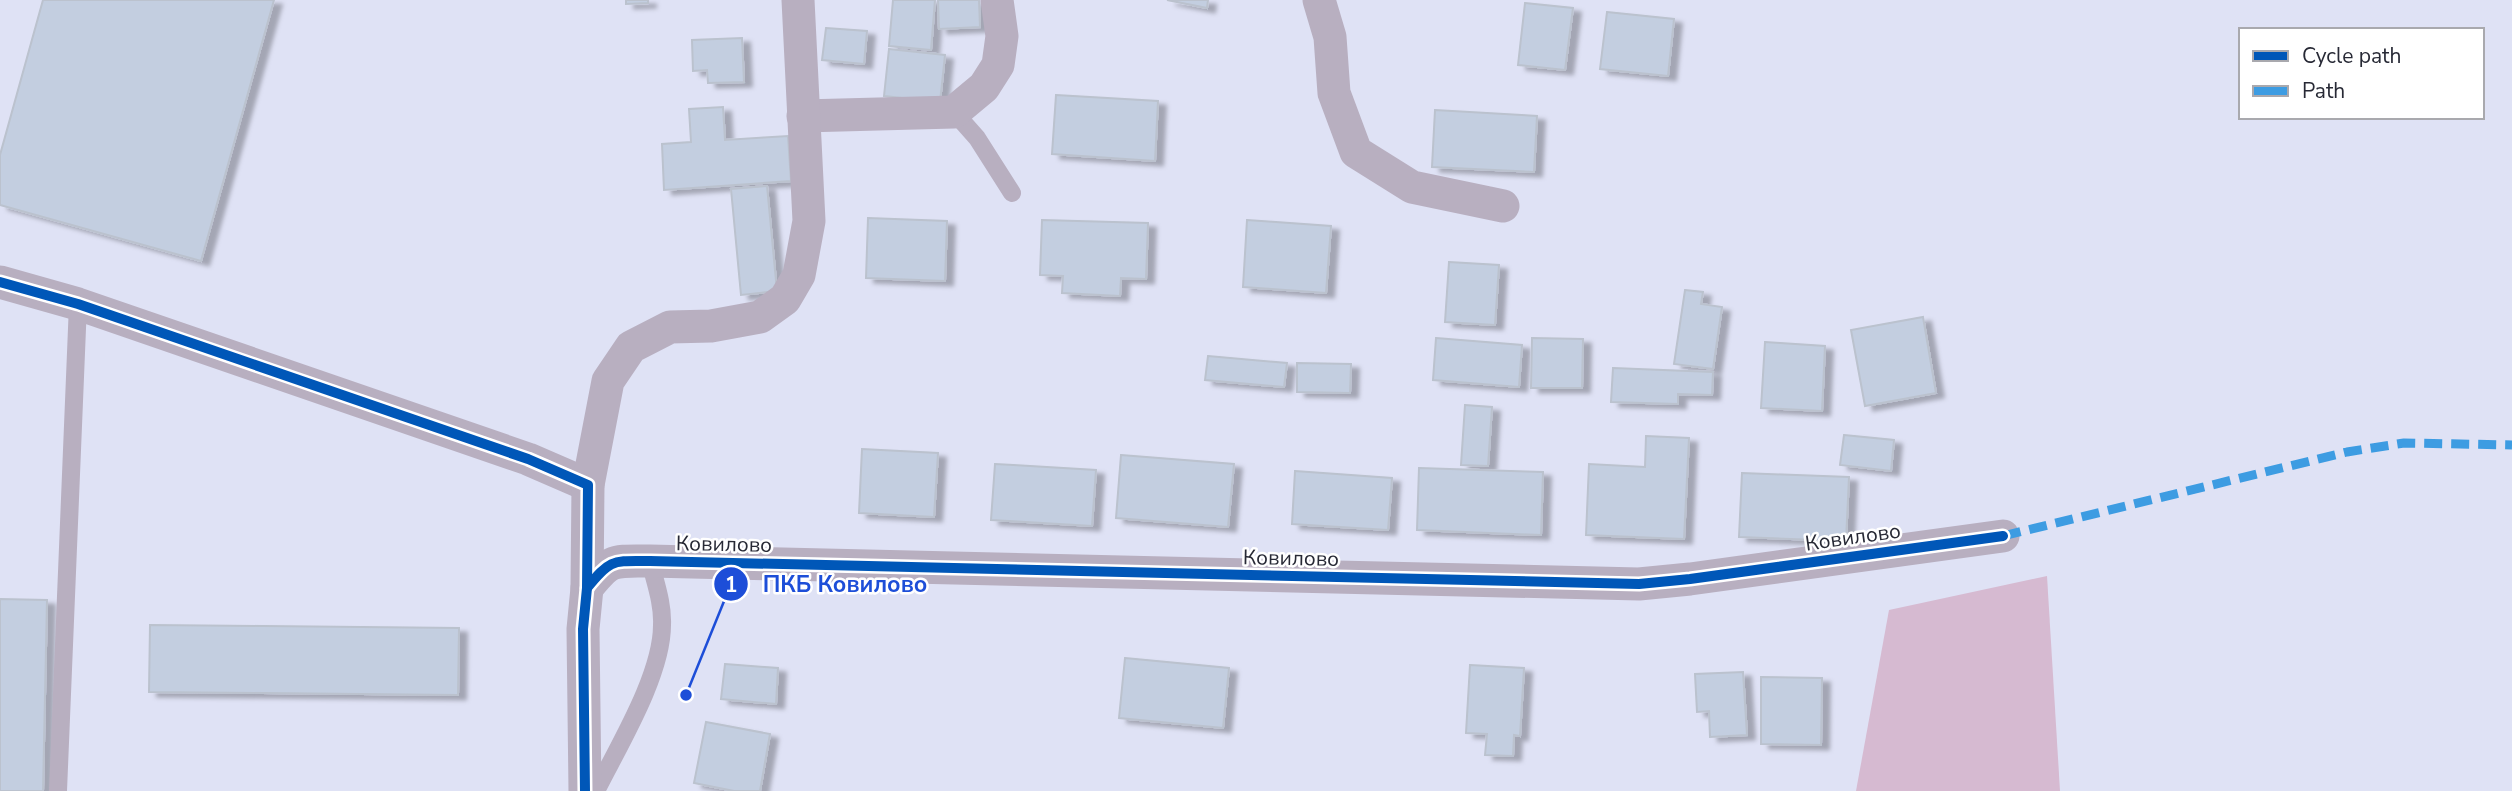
<svg xmlns="http://www.w3.org/2000/svg" width="2512" height="791" font-family="'Nunito Sans',sans-serif">
  <style>
    .green { fill: #d6bad1 }
    .building { fill: #c3cee0; stroke: #bbc2ce; stroke-width: 2; filter: url(#shadow) }
    .lines { fill: none; stroke-linecap: round; stroke-linejoin: round }
    .service { stroke: #b8afc0; stroke-width: 18 }
    .minor { stroke: #b8afc0; stroke-width: 33 }
    .quiet { stroke: #3d9ce2; stroke-width: 9; stroke-dasharray: 18 9; stroke-linecap: butt }
    .cycleway-casing { stroke: #fff; stroke-width: 15 }
    .cycleway { stroke: #0057b8; stroke-width: 10 }
    .labels { text-anchor: middle; dominant-baseline: central; stroke-width: 5; stroke-linejoin: round; paint-order: stroke }
    .street-label { font-size: 21px; fill: #272935; stroke: #fff }
    .leader { fill: none; stroke: #1d4ed8; stroke-width: 2.5 }
    .callout-dot { fill: #1d4ed8; stroke: #fff; stroke-width: 2.5 }
    .mark-label { font-size: 21px; text-anchor: middle; font-weight: bold; fill: #fff }
    .callout-label { font-size: 23px; text-anchor: middle; font-weight: bold; fill: #1d4ed8; stroke: #fff; stroke-width: 5; stroke-linejoin: round; paint-order: stroke }
  </style>
  <defs>
    <filter id="shadow"><feDropShadow dx="8" dy="4.5" stdDeviation="2" flood-color="#0004"/></filter>
  </defs>
  <rect width="100%" height="100%" fill="#dfe2f5"/>
  <path class="green" d="M2047,576L2060,791H1856L1889,610Z"/>
  <g class="building">
    <path d="M43,0H274L201,261L0,205V155Z"/>
    <path d="M626,0H648V3L626,4Z"/>
    <path d="M893,0H935L931,50L889,46Z"/>
    <path d="M938,0H979L980,27L939,29Z"/>
    <path d="M1167,0H1208L1207,8Z"/>
    <path d="M1525,3L1573,8L1565,70L1518,65Z"/>
    <path d="M1607,12L1674,19L1668,76L1600,69Z"/>
    <path d="M826,28L867,31L864,64L822,60Z"/>
    <path d="M742,38L744,82L708,83L707,70L693,71L692,40Z"/>
    <path d="M889,49L945,55L940,102L884,96Z"/>
    <path d="M1056,95L1158,101L1155,161L1052,154Z"/>
    <path d="M723,107L725,140L788,136L791,181L664,190L662,144L691,142L689,109Z"/>
    <path d="M1435,110L1537,116L1534,172L1432,167Z"/>
    <path d="M767,186L777,291L741,295L731,189Z"/>
    <path d="M868,218L947,221L945,281L866,278Z"/>
    <path d="M1042,220L1148,223L1146,279L1121,278L1120,296L1062,293L1063,276L1040,275Z"/>
    <path d="M1247,220L1331,226L1326,293L1243,287Z"/>
    <path d="M1449,262L1499,265L1495,325L1445,322Z"/>
    <path d="M1685,290L1703,292L1701,304L1722,307L1713,369L1674,364Z"/>
    <path d="M1923,317L1936,393L1865,406L1851,330Z"/>
    <path d="M1436,338L1522,345L1519,387L1433,380Z"/>
    <path d="M1532,338L1583,339L1582,388H1531Z"/>
    <path d="M1765,342L1825,346L1822,411L1761,408Z"/>
    <path d="M1208,356L1287,363L1284,387L1205,380Z"/>
    <path d="M1297,363L1351,364L1350,393L1297,392Z"/>
    <path d="M1613,368L1713,372L1712,395L1678,394V404L1611,402Z"/>
    <path d="M1465,405L1492,407L1488,466L1461,465Z"/>
    <path d="M1844,435L1894,440L1891,471L1840,465Z"/>
    <path d="M1646,436L1689,438L1684,539L1586,535L1589,464L1645,467Z"/>
    <path d="M862,449L938,453L934,517L859,513Z"/>
    <path d="M1121,455L1234,464L1228,527L1116,518Z"/>
    <path d="M995,464L1096,470L1092,526L991,520Z"/>
    <path d="M1419,468L1543,472L1541,535L1417,530Z"/>
    <path d="M1295,471L1392,478L1388,530L1292,524Z"/>
    <path d="M1742,473L1849,477L1846,541L1739,537Z"/>
    <path d="M0,599L47,600L43,791H0Z"/>
    <path d="M150,625L459,628L458,695L149,692Z"/>
    <path d="M1125,658L1229,668L1223,728L1119,718Z"/>
    <path d="M725,664L778,668L776,704L721,699Z"/>
    <path d="M1470,665L1524,668L1520,736L1514,735L1513,756L1485,755L1487,734L1466,733Z"/>
    <path d="M1743,672L1747,735L1710,737L1709,711L1697,712L1695,674Z"/>
    <path d="M1761,677L1822,678L1821,745L1761,744Z"/>
    <path d="M706,722L770,734L760,791H734L694,783Z"/>
  </g>
  <g class="lines">
    <g class="service">
      <path d="M954,112L977,138L1012,193"/>
      <path d="M58,791L78,304"/>
      <path d="M596,791C619,745 662,675 662,625C663,603 655,582 650,561"/>
    </g>
    <g class="minor">
      <path d="M1319,0L1330,37L1334,93L1356,152L1412,187L1503,206"/>
      <path d="M803,116L954,112L984,87L998,65L1002,36L997,0"/>
      <path d="M0,282L78,304L528,459L588,485"/>
      <path d="M587,588C611,558 613,561 650,561L1639,584L1690,579L2003,536"/>
      <path d="M585,791L583,629L587,588L588,485L608,381L631,347L670,327L711,326L760,317L785,299L799,275L809,221L798,0"/>
    </g>
    <path class="quiet" d="M2003,536L2347,452L2404,443L2512,445"/>
    <defs>
      <g id="cycleway">
        <path d="M0,282L78,304L528,459L588,485L587,588L583,629L585,791"/>
        <path d="M587,588C611,558 613,561 650,561L1639,584L1690,579L2003,536"/>
      </g>
    </defs>
    <use href="#cycleway" class="cycleway-casing"/>
    <use href="#cycleway" class="cycleway"/>
  </g>
  <g class="labels">
    <g class="street-label">
      <text transform="translate(1853 537) rotate(-8)">Ковилово</text>
      <text transform="translate(724 544) rotate(1)">Ковилово</text>
      <text transform="translate(1291 558) rotate(1)">Ковилово</text>
    </g>
  </g>
  <path class="leader" d="M686 695L731 584"/>
  <g class="callout-dot">
    <circle cx="686" cy="695" r="7"/>
    <circle cx="731" cy="584" r="18"/>
  </g>
  <g class="mark-label">
    <text x="731" y="592">1</text>
  </g>
  <g class="callout-label">
    <text x="845" y="592">ПКБ Ковилово</text>
  </g>
  <rect x="2239" y="28" width="245" height="91" fill="#ffffff" stroke="#a9a9ae" stroke-width="2"/>
  <rect x="2253" y="51" width="35" height="10" fill="#0057b8" stroke="#a9a9ae" stroke-width="2"/>
  <text x="2302" y="63" font-size="21" fill="#272935">Cycle path</text>
  <rect x="2253" y="86" width="35" height="10" fill="#3d9ce2" stroke="#a9a9ae" stroke-width="2"/>
  <text x="2302" y="98" font-size="21" fill="#272935">Path</text>
</svg>
